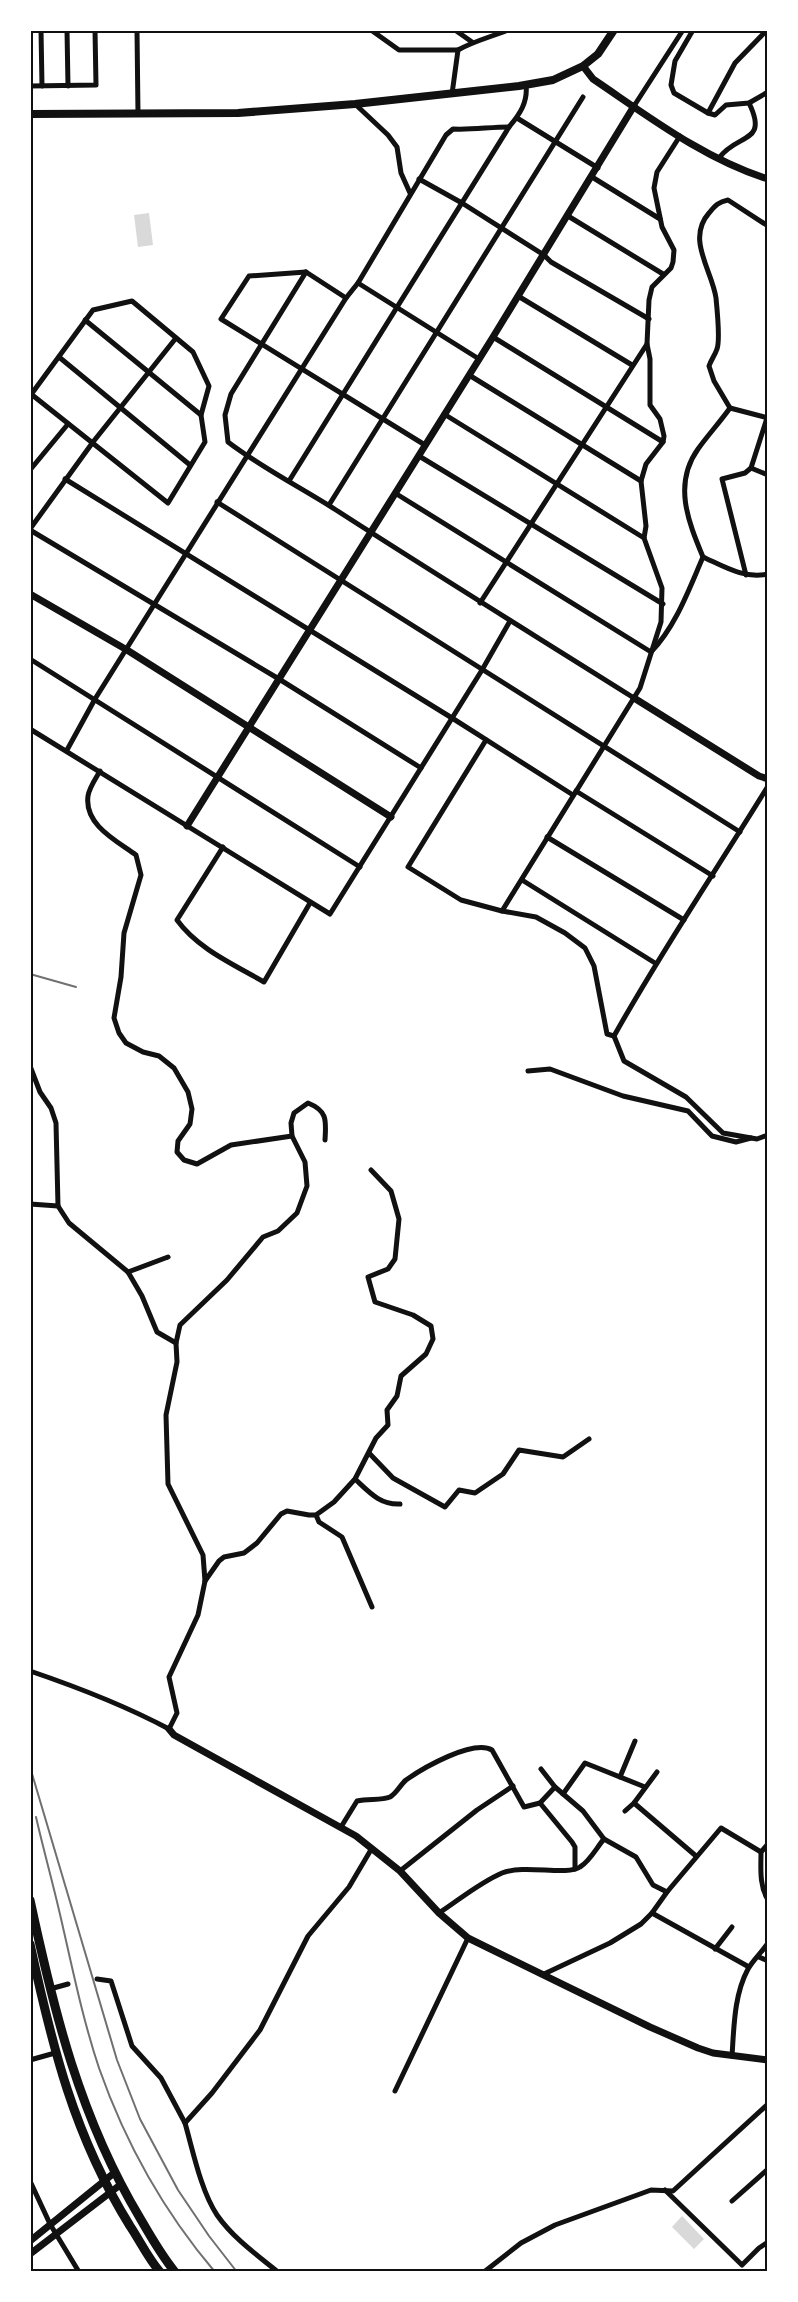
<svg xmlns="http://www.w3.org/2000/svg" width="798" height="2302" font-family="'Source Sans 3',sans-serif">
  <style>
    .water { fill: #d9d9d9 }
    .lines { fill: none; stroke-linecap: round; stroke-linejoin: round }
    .minor { stroke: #111; stroke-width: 5 }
    .tertiary { stroke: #111; stroke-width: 7 }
    .primary { stroke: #111; stroke-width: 8 }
    .trunk { stroke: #111; stroke-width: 9 }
    .rail { stroke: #707070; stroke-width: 2 }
    .neatline { fill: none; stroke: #111; stroke-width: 2 }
  </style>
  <rect width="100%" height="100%" fill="#fff"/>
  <g class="water">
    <path d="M149,213L153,245L138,247L134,215Z"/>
    <path d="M682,2216L704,2239L694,2249L672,2227Z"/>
  </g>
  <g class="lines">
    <g class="minor">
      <path d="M41,30L42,86"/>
      <path d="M67,30L68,86"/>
      <path d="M137,30L138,114"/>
      <path d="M371,30L399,50H458"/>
      <path d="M455,30L472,42"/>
      <path d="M693,30L675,61L671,85L674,93L708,113L715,115L726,105L749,103L768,92"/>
      <path d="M30,86L96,85L95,30"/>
      <path d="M452,94L458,50C474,41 491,37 508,30"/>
      <path d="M355,104L388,135L397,147L401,173L410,193"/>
      <path d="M634,106L683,30"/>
      <path d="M708,113L735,63L767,30"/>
      <path d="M517,118L598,168"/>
      <path d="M719,158C737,133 769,144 749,103"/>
      <path d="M592,177L660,219"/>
      <path d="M419,179L462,203L544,255L551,262L649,319"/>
      <path d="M568,216L663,274"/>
      <path d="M306,272L231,394L225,415L228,442C262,468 300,487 336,510C435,574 534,635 634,698"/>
      <path d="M358,283L479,359"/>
      <path d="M518,296L632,365"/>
      <path d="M346,298L306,272L249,276L221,319L425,445"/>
      <path d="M85,320L201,415"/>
      <path d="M493,337L663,442"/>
      <path d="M59,357L190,465"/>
      <path d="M469,375L641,481"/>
      <path d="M30,396L93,310L132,301L193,352L209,386L201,415L205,442L168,503L31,394"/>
      <path d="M730,408L714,381L709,366C711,360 715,355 717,349C720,341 717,308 716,298C712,270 686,239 709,213C715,206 718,202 728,200L768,226"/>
      <path d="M444,414L644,538"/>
      <path d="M419,456L663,604"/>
      <path d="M751,468L768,475"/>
      <path d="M30,470L68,424"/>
      <path d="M65,479L452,718L573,795"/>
      <path d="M289,481L509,127C520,114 528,102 526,85"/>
      <path d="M395,493L651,652C676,626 689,589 703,557C725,567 744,579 768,574"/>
      <path d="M217,502L740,832"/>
      <path d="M329,505L583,97"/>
      <path d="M30,529L93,442L176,338"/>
      <path d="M30,530L279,679L421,768"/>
      <path d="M703,557C688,521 673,484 698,449C708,435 720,422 730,408L768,418"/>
      <path d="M746,575L722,479L745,473L751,468L767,418"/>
      <path d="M480,603L647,344L649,300L652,287L671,268L673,262L674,250L662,227L654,188L657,172L680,136"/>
      <path d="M30,659L360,867"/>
      <path d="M30,729L330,914L482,670L510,621"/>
      <path d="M486,740L408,867L461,900L502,911L640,688L661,622L662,588L644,538L646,526L641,481L646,464L663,442L664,436L660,419L650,405V359L647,344"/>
      <path d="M67,750L95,699L346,298L358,283L446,135L453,129C472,130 490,127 509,127"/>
      <path d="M100,771C96,778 89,788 88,796C84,825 117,841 136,855L141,875L124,933L121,977L114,1018L119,1033L126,1043L143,1052L159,1056L174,1068L188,1092L192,1109L190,1124L178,1141L177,1152L184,1160L197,1164L231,1145L292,1136"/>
      <path d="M576,791L713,876"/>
      <path d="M547,837L684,920"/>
      <path d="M223,847L177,920C198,949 233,964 264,982L310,903"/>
      <path d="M522,880L655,963"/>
      <path d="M502,911L536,917L565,933L585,948L594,966L607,1034L614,1036C662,950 717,869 768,786"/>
      <path d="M614,1036L624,1061L686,1097L723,1133L757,1139L768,1135"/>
      <path d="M30,1066L40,1092L51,1108L56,1123L58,1206L69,1223L128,1272L142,1296L157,1332L176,1343L177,1362L166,1415L168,1484L203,1555L205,1581L198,1615L169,1677L177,1713L169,1729C124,1705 77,1687 30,1671"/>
      <path d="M528,1071L550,1069L623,1096L688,1111L712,1136L736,1142L751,1138"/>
      <path d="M30,1204L58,1206"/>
      <path d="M128,1272L168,1257"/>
      <path d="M176,1343L180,1325L227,1280L263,1237L278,1231L297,1213L307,1186L305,1162L292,1136L291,1123L294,1113L308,1103C328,1111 326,1121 325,1140"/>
      <path d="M369,1453L393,1478L445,1507L459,1490L475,1493L503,1474L519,1450L563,1457L589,1439"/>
      <path d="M355,1479C369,1492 380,1505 400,1504"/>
      <path d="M316,1515L319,1522L342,1537L372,1607"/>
      <path d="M205,1581L219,1561L224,1557L244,1553L257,1543L281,1514L287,1511L309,1515H316L334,1502L355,1479L376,1438L388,1425L387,1410L397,1396L401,1376L426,1354L433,1339L431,1326L413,1315L375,1302L368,1277L388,1269L395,1259L399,1219L391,1191L371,1170"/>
      <path d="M541,1769L555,1787L583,1811L604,1839"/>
      <path d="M620,1777L635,1741"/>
      <path d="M563,1794L585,1763L645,1787"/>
      <path d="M540,1803L555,1787"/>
      <path d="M634,1803L696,1856"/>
      <path d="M625,1811L634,1803L657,1772"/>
      <path d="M341,1827L357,1801C368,1798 381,1801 390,1797C397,1793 400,1785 406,1780C423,1768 473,1739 492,1750L524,1807L540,1803L572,1842L575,1847V1869"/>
      <path d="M768,1844L761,1852C761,1868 759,1885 768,1900"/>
      <path d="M400,1871L477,1810L513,1786"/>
      <path d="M439,1913C459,1900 479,1883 502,1873C525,1864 566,1876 580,1867C590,1861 597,1847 604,1839L636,1857L653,1885L667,1892"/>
      <path d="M652,1913L749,1967"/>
      <path d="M715,1949L732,1927"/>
      <path d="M759,1957L768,1961"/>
      <path d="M544,1974L610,1943L641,1924L652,1913L667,1892L721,1828L761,1852"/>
      <path d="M97,1979L111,1981L132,2046L161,2078L185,2123"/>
      <path d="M50,1989L68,1984"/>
      <path d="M732,2056C734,2027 734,1995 748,1969C753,1960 762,1952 768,1943"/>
      <path d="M30,2060L55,2053"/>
      <path d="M395,2091L468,1938"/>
      <path d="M30,2181L50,2224L79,2272"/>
      <path d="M665,2190L742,2265L759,2248L768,2242"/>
      <path d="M732,2201L768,2169"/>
      <path d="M278,2272C257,2255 233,2238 217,2215C201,2191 193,2151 185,2123L212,2093L260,2030L308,1936L349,1887L372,1848"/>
      <path d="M484,2272L521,2243L555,2225L651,2190L673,2191L768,2104"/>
    </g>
    <g class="tertiary">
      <path d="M583,66L593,79C648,116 704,159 768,179"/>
      <path d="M30,594L127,650L391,817"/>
      <path d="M634,698L759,776L768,779"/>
      <path d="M187,826L493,337L634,106"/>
      <path d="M169,1729L174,1735L356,1836L400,1871L439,1913L468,1938L650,2027L698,2048L713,2053L768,2060"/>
      <path d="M30,2241L114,2173"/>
      <path d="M30,2254L120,2185"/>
    </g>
    <path class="primary" d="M30,114L238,113L355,104L519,86L553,80L583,66L598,54L614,30"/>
    <g class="trunk">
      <path d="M30,1900C54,2012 80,2118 140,2218C151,2237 161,2255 175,2272"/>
      <path d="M30,1944C52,2046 74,2136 130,2226C140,2241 148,2258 160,2272"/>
    </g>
    <g class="rail">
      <path d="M30,974L76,987"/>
      <path d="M30,1767L117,2060L140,2119L178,2190L209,2236L237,2272"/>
      <path d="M36,1817C44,1852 54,1887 62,1923C73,1971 83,2020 99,2068C125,2142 164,2212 215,2272"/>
    </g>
  </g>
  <rect width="798" height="2302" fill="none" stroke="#ffffff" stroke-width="63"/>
  <rect x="32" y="32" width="734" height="2238" class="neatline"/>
</svg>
